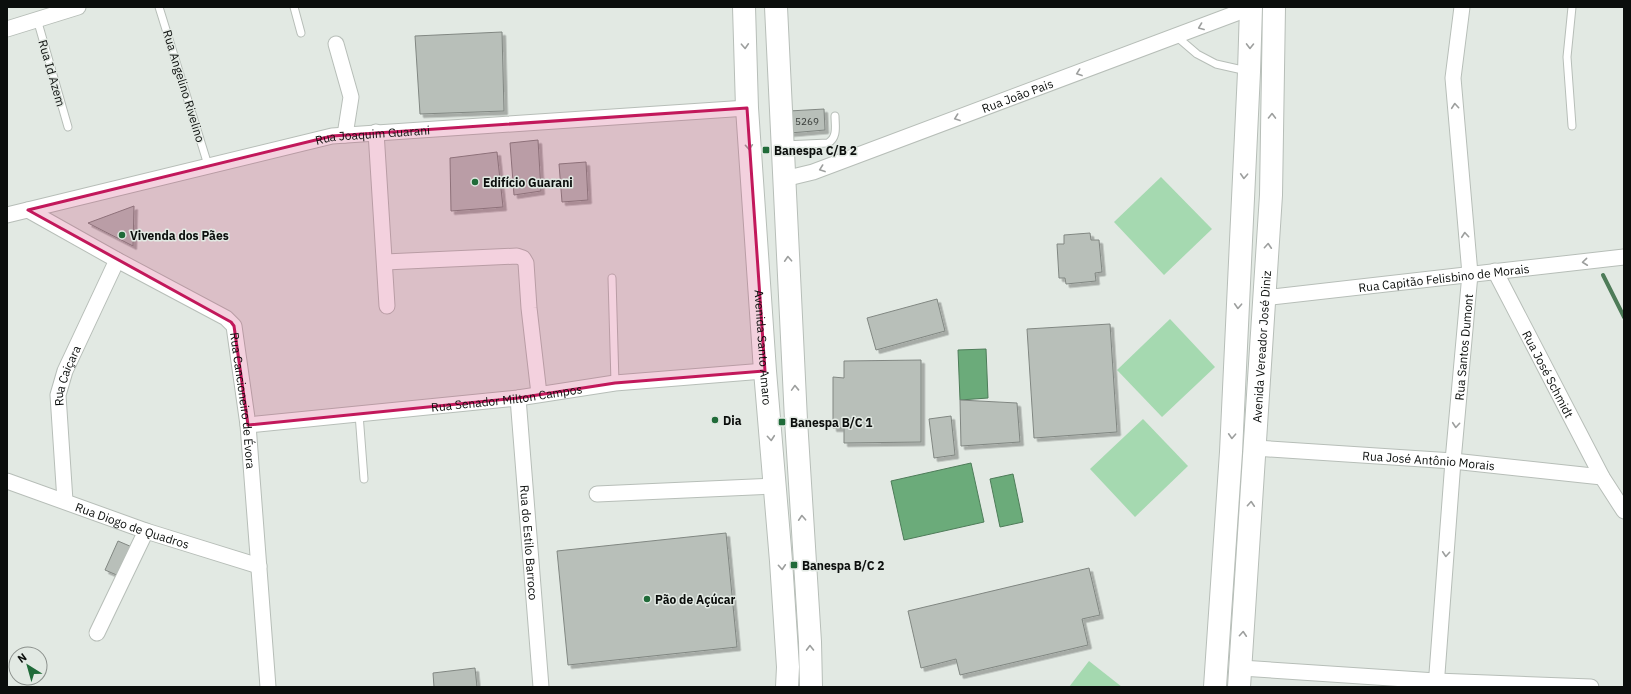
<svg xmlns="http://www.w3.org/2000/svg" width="1631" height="694" font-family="'IBM Plex Sans',sans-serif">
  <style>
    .green { fill: #a5d9b0 }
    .water { fill: #6bab7a; stroke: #4e7c59 }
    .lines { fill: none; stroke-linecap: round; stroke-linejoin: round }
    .stream { stroke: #4e7c59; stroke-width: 4 }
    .building { fill: #b8bfb9; stroke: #818782; filter: url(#shadow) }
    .service-casing { stroke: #b7beb8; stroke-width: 9 }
    .minor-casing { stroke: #b7beb8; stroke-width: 17 }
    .primary-casing { stroke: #b7beb8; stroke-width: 24 }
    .service { stroke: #fff; stroke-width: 7 }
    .minor { stroke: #fff; stroke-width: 15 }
    .primary { stroke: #fff; stroke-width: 22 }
    .oneway { stroke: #9d9f9e }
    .marked { fill: #c2185b; fill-opacity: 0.2; stroke: #c2185b; stroke-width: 3; stroke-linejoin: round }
    .poi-dot { fill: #206b39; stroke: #e2e9e3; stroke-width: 1.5 }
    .labels { text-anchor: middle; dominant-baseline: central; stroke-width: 3; stroke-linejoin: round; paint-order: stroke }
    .number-label { font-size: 10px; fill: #363a37 }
    .street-label { font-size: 12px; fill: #0b0e0c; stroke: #e2e9e3 }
    .poi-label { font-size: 12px; font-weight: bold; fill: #0b0e0c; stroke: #e2e9e3; text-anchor: start }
  </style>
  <defs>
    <filter id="shadow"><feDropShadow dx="3.5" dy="3.5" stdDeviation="0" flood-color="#0004"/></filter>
  </defs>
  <rect width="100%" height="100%" fill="#e2e9e3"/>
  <g class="green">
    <path d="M1161,177L1212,229L1164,275L1114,222Z"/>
    <path d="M1170,319L1215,367L1162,417L1117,370Z"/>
    <path d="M1143,419L1188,466L1135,517L1090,469Z"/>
    <path d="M1089,661L1122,687H1069Z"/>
  </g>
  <g class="water">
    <path d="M986,349L988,398L960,400L958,350Z"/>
    <path d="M971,463L984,522L904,540L891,481Z"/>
    <path d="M1013,474L1023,522L1000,527L990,479Z"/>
  </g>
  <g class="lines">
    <path class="stream" d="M1603,275L1624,317"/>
  </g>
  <g class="building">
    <path d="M502,32L504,111L420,114L415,36Z"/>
    <path d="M824,109L825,130L790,133L789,111Z"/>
    <path d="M538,140L541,191L514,195L510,143Z"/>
    <path d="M497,152L503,207L451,211L450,158Z"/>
    <path d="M586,162L588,200L562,202L559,164Z"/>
    <path d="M134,206L133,246L88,223Z"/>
    <path d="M1090,233L1091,240H1099L1102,272L1095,273L1096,281L1066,284L1065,278H1059L1057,244H1064V235Z"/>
    <path d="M937,299L945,331L876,350L867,318Z"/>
    <path d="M1110,324L1117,432L1034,438L1027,329Z"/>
    <path d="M921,360V442L844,443V428H833V377L844,378V361Z"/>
    <path d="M960,400L1017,403L1020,442L961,446Z"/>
    <path d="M951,416L955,455L934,458L929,419Z"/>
    <path d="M726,533L737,647L568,665L557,551Z"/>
    <path d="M118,541L132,547L119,576L105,570Z"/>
    <path d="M1089,568L1100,615L1082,619L1088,645L960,675L956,659L921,668L908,611Z"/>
    <path d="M475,668L477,687H434L433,673Z"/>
  </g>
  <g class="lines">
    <defs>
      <g id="service">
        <path d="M159,7L208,165"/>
        <path d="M294,7L301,33"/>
        <path d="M37,19L68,127"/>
        <path d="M1176,36L1197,54L1216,64L1247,71"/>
        <path d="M1572,126L1567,57L1572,7"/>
        <path d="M784,145L828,143C838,137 835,126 835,116"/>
        <path d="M612,278L615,383"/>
        <path d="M359,414L364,479"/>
      </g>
      <g id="minor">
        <path d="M7,29L78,7"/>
        <path d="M336,44L351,97L345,135"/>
        <path d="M376,132L387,306"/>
        <path id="s1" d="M784,179L813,172L1250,8"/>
        <path id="s2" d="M28,210L117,260L226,318L234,326L248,425L268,687"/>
        <path id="s3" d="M7,215L332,136L747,108"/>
        <path d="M385,262L517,256L523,258L526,263L529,308L539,394"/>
        <path id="s4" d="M1495,271L1602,477L1624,511"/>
        <path id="s5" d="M1264,298L1624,257"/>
        <path id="s6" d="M518,398L541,687"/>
        <path id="s7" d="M248,425L518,398L615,383L765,371"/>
        <path id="s8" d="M1255,448L1453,461L1602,477"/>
        <path id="s9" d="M7,481L146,531L259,566"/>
        <path d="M597,494L775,486"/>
        <path id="s10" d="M65,501L58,395L65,371L117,260"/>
        <path d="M97,633L146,531"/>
        <path d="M1241,668L1436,681L1591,687"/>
        <path id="s11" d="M1436,687L1453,461L1470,274L1453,78L1462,7"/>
      </g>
      <g id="primary">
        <path id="s12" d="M744,7L747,108L765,371L781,561L788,667L787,687"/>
        <path d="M776,7L796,420L810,642L811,687"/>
        <path d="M1215,687L1231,452L1249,72L1251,7"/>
        <path id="s13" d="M1239,687L1271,195L1274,7"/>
      </g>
    </defs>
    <use href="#service" class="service-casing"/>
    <use href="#minor" class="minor-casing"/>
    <use href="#primary" class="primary-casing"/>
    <use href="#service" class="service"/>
    <use href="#minor" class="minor"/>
    <use href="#primary" class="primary"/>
  </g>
  <defs><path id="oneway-chevron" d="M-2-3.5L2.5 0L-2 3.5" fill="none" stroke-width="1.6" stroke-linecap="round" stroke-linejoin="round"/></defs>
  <g class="oneway">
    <use href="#oneway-chevron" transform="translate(1201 27) rotate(159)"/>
    <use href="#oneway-chevron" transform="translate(745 46) rotate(87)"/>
    <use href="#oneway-chevron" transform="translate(1250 46) rotate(91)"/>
    <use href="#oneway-chevron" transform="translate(1079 73) rotate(160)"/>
    <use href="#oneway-chevron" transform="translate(1455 106) rotate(-95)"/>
    <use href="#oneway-chevron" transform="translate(1272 116) rotate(-89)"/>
    <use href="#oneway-chevron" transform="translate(957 118) rotate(160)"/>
    <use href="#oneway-chevron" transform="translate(749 147) rotate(86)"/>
    <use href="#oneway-chevron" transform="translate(822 169) rotate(160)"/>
    <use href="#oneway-chevron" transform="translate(1244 176) rotate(93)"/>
    <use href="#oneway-chevron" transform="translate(1465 235) rotate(-95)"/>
    <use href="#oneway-chevron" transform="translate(1268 246) rotate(-86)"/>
    <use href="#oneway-chevron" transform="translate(788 259) rotate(-93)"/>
    <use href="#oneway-chevron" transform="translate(1585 262) rotate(174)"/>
    <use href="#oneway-chevron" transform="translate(1238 306) rotate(93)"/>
    <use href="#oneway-chevron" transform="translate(795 388) rotate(-92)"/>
    <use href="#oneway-chevron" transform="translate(1456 425) rotate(95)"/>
    <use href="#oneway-chevron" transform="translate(1232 436) rotate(93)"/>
    <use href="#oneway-chevron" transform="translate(771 438) rotate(85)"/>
    <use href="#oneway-chevron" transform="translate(1251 504) rotate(-86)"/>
    <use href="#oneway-chevron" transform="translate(802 518) rotate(-93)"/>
    <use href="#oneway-chevron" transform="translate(1446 554) rotate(94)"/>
    <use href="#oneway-chevron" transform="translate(782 567) rotate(86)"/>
    <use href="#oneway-chevron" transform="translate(1243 634) rotate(-86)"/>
    <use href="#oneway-chevron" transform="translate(810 648) rotate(-91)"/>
  </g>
  <path class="marked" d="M747,108L765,371L615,383L518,398L248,425L234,326L231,322L28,210L332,136Z"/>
  <g class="poi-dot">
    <rect x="762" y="146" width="8" height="8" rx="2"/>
    <circle cx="475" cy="182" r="4"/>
    <circle cx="122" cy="235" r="4"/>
    <circle cx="715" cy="420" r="4"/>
    <rect x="778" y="418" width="8" height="8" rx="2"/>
    <rect x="790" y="561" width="8" height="8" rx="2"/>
    <circle cx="647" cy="599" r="4"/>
  </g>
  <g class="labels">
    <g class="number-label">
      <text x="807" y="121">5269</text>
    </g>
    <g class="street-label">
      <text transform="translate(52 73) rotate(74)">Rua Id Azem</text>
      <text transform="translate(184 86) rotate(73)">Rua Angelino Rivelino</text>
      <text stroke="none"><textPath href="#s1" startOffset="248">Rua João Pais</textPath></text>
      <text stroke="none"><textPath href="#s3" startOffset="375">Rua Joaquim Guarani</textPath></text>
      <text stroke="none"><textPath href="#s5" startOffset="181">Rua Capitão Felisbino de Morais</textPath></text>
      <text stroke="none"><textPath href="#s12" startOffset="341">Avenida Santo Amaro</textPath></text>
      <text stroke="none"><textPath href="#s13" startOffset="341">Avenida Vereador José Diniz</textPath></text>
      <text stroke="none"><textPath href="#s11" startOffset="341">Rua Santos Dumont</textPath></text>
      <text stroke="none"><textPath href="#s4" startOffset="116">Rua José Schmidt</textPath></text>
      <text stroke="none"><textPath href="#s10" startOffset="127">Rua Caiçara</textPath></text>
      <text stroke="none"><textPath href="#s7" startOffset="260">Rua Senador Milton Campos</textPath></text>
      <text stroke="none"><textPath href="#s2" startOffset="312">Rua Cancioneiro de Évora</textPath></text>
      <text stroke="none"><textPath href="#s8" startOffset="174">Rua José Antônio Morais</textPath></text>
      <text stroke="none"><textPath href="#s9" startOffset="133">Rua Diogo de Quadros</textPath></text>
      <text stroke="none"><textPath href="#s6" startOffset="145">Rua do Estilo Barroco</textPath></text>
    </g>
    <g class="poi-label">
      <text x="774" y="150">Banespa C/B 2</text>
      <text x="483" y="182">Edifício Guarani</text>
      <text x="130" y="235">Vivenda dos Pães</text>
      <text x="723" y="420">Dia</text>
      <text x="790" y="422">Banespa B/C 1</text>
      <text x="802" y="565">Banespa B/C 2</text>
      <text x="655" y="599">Pão de Açúcar</text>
    </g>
  </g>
  <rect width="1631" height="694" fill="none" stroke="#0b0e0c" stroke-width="16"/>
  <g transform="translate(28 666) rotate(323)"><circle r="19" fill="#e2e9e3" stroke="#8c918d"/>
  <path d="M0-3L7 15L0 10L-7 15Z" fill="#206b39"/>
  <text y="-6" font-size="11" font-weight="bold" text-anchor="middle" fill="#0b0e0c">N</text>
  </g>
</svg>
